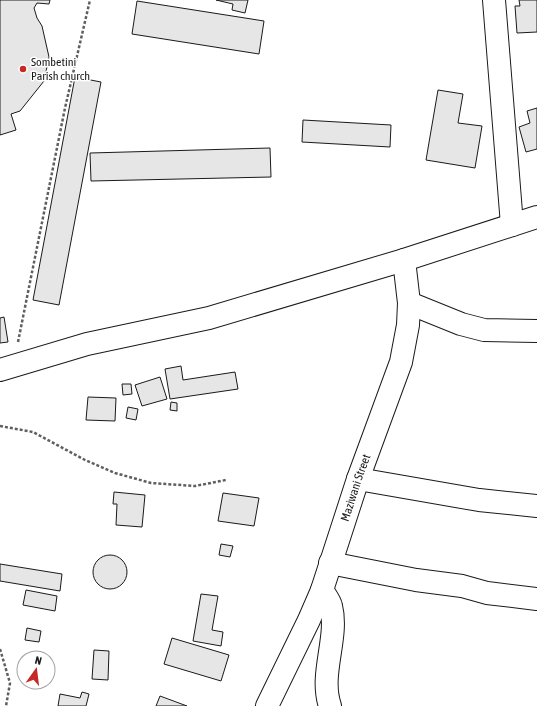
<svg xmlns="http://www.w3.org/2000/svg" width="537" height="706" font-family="'Asap Condensed',sans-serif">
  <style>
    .building { fill: #e6e6e6; stroke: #1a1a1a }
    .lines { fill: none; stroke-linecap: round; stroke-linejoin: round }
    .minor-casing { stroke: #1a1a1a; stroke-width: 24 }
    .path { stroke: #5f5f5f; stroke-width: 2.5; stroke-dasharray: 3 2; stroke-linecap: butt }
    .minor { stroke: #fff; stroke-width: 22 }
    .poi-dot { fill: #c62828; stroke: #fff; stroke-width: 1.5 }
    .labels { text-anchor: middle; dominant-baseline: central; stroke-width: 3; stroke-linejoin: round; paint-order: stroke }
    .poi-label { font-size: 12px; fill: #1a1a1a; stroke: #fff; text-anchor: start }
    .street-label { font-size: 12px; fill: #1a1a1a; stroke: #fff }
  </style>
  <rect width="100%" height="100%" fill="#fff"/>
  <g class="building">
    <path d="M0,0H50L49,4L37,3L34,8L37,18L42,26L49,57L44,81L20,111L11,114L16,130L0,135Z"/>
    <path d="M216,0H248L245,13L232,10L233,4Z"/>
    <path d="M519,0H537V32L517,33L515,6H520Z"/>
    <path d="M137,1L264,21L259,54L132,34Z"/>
    <path d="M75,77L101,82L59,305L33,300Z"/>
    <path d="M438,90L463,94L458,123L482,126L475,168L426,160Z"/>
    <path d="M537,108V149L526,152L519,127L530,123L527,111Z"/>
    <path d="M303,120L391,125L390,147L302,142Z"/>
    <path d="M270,148L271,177L91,181L90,153Z"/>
    <path d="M4,317L8,342L0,343V318Z"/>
    <path d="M181,366L183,380L235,372L238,389L170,399L165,369Z"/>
    <path d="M160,377L167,399L142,406L135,385Z"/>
    <path d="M122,384H131L132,394L123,395Z"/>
    <path d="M88,397L116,398L115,421L86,420Z"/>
    <path d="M171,402L177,403V411L170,410Z"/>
    <path d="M128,407L138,409L136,420L126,418Z"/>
    <path d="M114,492L145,495L142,527L116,525L117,504H113Z"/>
    <path d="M223,493L259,498L254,526L218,521Z"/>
    <path d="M221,544L233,546L230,557L219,555Z"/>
    <circle cx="110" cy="572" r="17"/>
    <path d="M0,564L62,574L60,591L0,581Z"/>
    <path d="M26,590L57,596L55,611L23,605Z"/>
    <path d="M201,594L218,596L212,630L223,632L221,646L193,641Z"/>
    <path d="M27,628L41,631L39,642L25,640Z"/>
    <path d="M172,638L229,655L221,681L164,664Z"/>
    <path d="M94,650L109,651L108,680L92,679Z"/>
    <path d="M82,692L89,694L86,706H58L60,694L80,698Z"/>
    <path d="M160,696L187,706H156Z"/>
  </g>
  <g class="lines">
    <defs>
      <g id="minor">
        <path d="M494,0L512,225"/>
        <path d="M409,303L461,324L484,330L537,331"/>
        <path d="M0,370L87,344L209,318L404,260L537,217"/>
        <path d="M358,479L479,500L537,506"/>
        <path d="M330,563L416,580L462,586L487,593L537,599"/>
        <path d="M322,590C325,595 330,601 331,606C339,638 319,674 330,706"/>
        <path id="s1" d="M267,706L309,620L322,590L358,479L401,362L408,325L409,303L404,260"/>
      </g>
    </defs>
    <use href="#minor" class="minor-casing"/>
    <g class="path">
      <path d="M18,342L65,108L90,0"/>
      <path d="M0,426L33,432L85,460L115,473L151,483L195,486L226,480"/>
      <path d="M0,649L10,683L6,706"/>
    </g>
    <use href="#minor" class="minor"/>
  </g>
  <circle class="poi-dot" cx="23" cy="69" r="4"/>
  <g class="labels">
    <g class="poi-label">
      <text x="31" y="62">Sombetini<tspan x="31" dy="14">Parish church</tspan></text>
    </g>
    <g class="street-label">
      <text stroke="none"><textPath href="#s1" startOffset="236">Maziwani Street</textPath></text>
    </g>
  </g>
  <g transform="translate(36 670) rotate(14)"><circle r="19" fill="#ffffff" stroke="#a3a3a3"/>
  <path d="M0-3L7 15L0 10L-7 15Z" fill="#c62828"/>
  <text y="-6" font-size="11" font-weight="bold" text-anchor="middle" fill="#1a1a1a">N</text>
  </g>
</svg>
